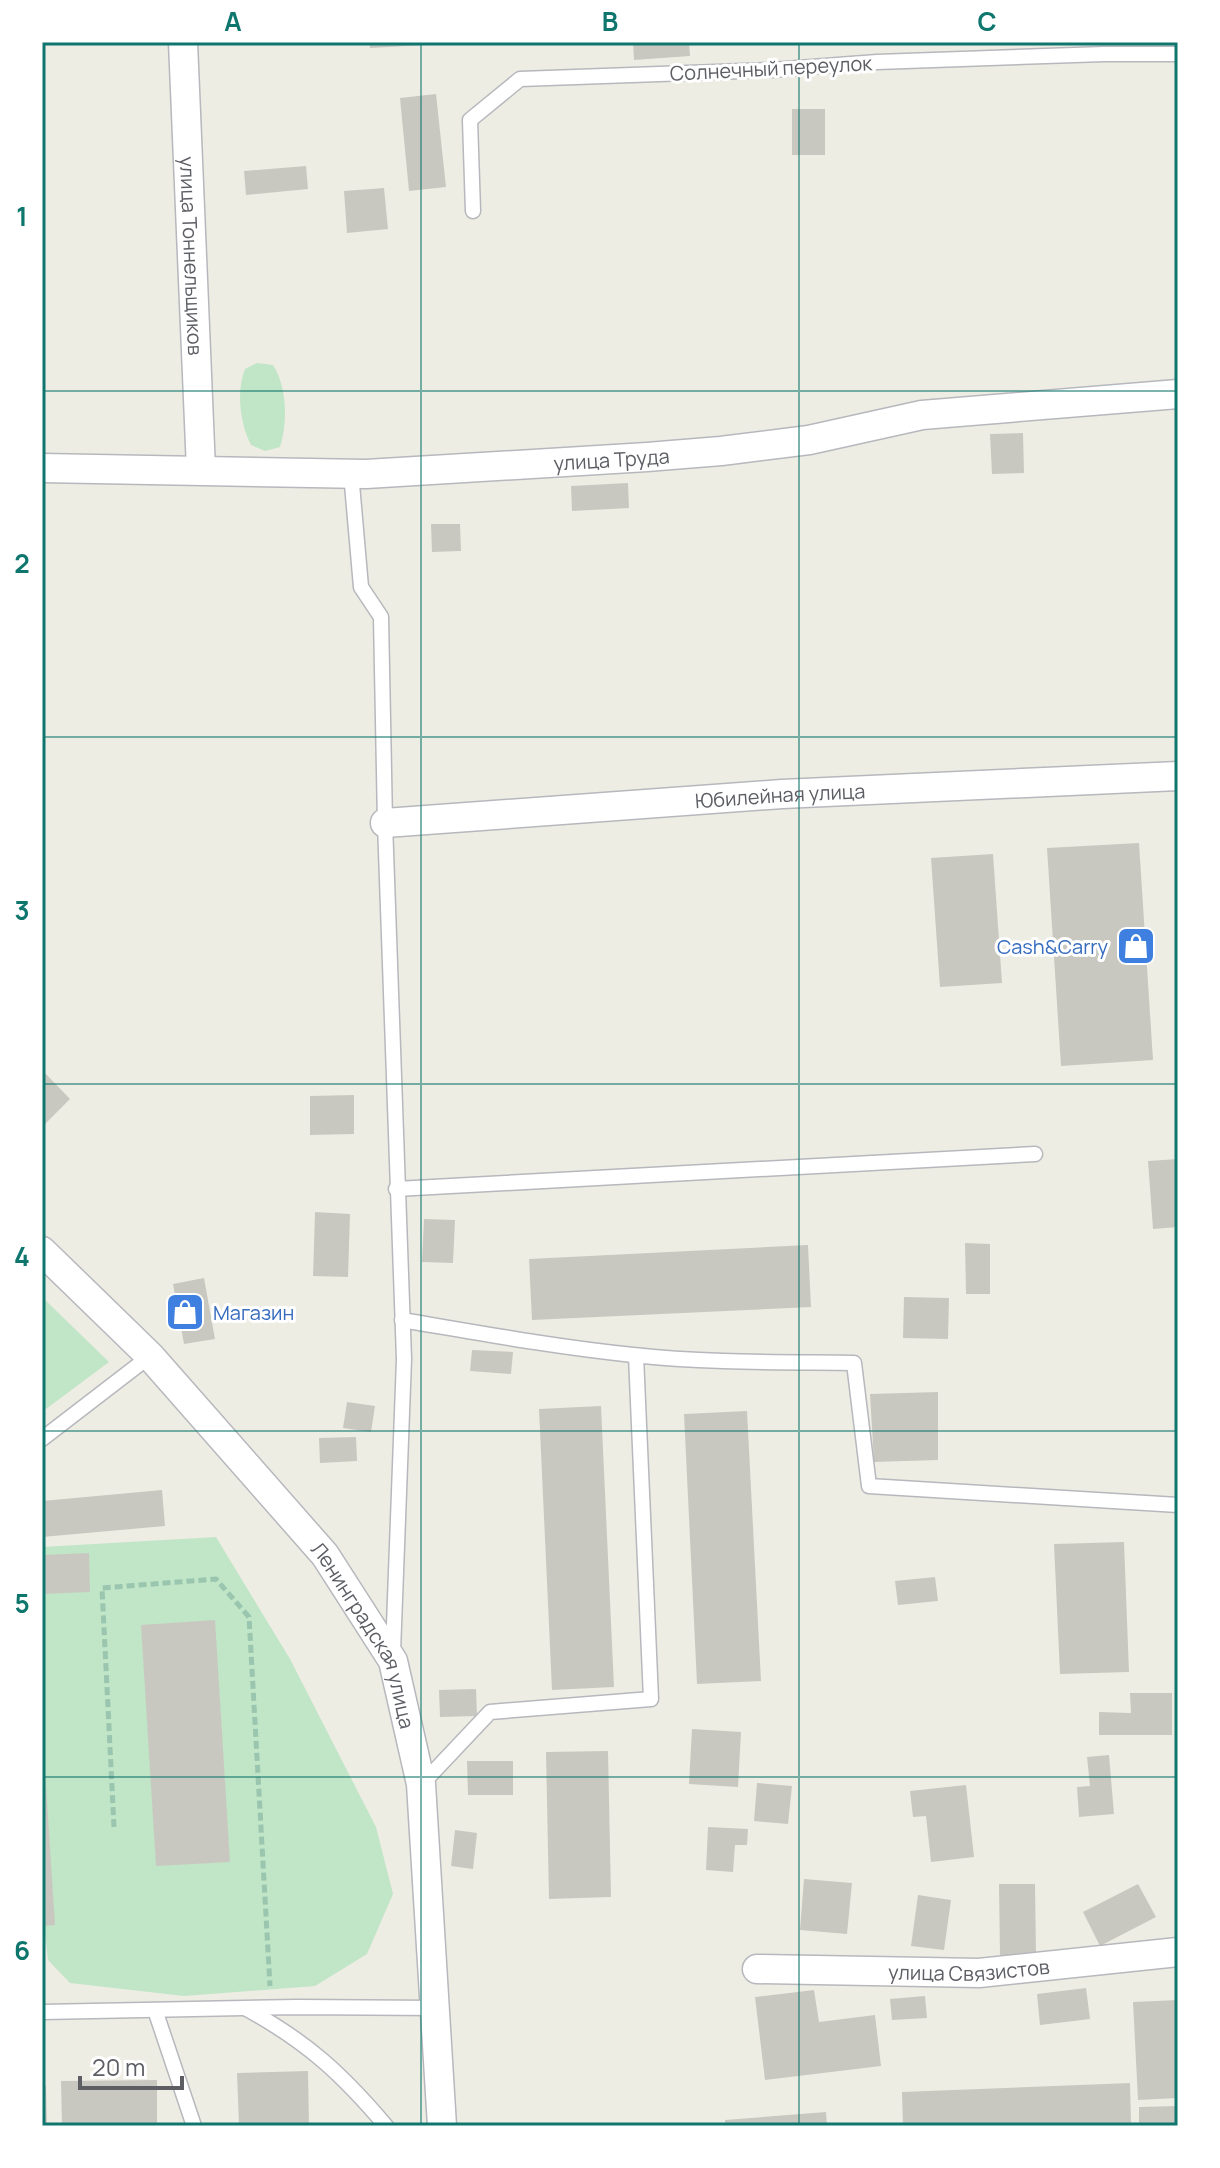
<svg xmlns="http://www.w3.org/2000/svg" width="1220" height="2168" font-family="Manrope,sans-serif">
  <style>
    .green { fill: #c1e5c7 }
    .building { fill: #c9c8c0 }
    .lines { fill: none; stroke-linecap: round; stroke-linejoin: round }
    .lane-casing { stroke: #b6b8bd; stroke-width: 17 }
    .street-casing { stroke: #b6b8bd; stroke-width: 31 }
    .path { stroke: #9ac5ae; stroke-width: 5; stroke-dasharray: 8 4; stroke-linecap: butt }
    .lane { stroke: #fff; stroke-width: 14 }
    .street { stroke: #fff; stroke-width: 28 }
    .grid { fill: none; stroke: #0f766e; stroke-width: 2; stroke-opacity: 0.55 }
    .labels { text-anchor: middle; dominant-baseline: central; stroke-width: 6; stroke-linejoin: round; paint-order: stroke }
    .street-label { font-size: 20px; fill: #5c5e64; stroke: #fff }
    .shop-label { font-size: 20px; fill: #366cbe; stroke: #fff; text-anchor: end }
    .neatline { fill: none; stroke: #0f766e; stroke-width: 3 }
    .grid-label { font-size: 26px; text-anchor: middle; font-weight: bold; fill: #0f766e }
  </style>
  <rect width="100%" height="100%" fill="#eeede4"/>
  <g class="green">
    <path d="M257,363L273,365C287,387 288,422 280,447L265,451L251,445C240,424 236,391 245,369Z"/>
    <path d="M42,1297L109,1362L46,1409L42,1405Z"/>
    <path d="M216,1537L290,1659L376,1827L393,1894L367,1954L315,1986L184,1996L70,1983L48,1960L42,1905V1547Z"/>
  </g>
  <g class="building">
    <path d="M370,42H425V45L370,48Z"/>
    <path d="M633,42H689L690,56L634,60Z"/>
    <path d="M436,94L446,187L409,191L400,98Z"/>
    <rect x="792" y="109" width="33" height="46"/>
    <path d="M306,166L308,189L246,195L244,171Z"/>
    <path d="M384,188L388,229L347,233L344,191Z"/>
    <path d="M1023,433L1024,473L992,474L990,434Z"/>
    <path d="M628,483L629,508L572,511L571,486Z"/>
    <path d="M431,524H460L461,551L432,552Z"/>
    <path d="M1139,843L1153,1060L1061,1066L1047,848Z"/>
    <path d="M993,854L1002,983L940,987L931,858Z"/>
    <path d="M42,1070L70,1099L42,1127Z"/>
    <path d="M354,1095V1134L310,1135V1096Z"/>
    <path d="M1178,1159V1227L1153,1229L1148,1161Z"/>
    <path d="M315,1212L350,1214L348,1277L313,1276Z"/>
    <path d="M424,1219L455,1220L453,1263L422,1262Z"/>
    <path d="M965,1243L990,1244V1294H966Z"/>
    <path d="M808,1245L811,1307L532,1320L529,1259Z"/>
    <path d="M204,1278L215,1339L184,1344L173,1284Z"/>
    <path d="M904,1297L949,1298L948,1339L903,1338Z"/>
    <path d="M472,1350L513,1352L511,1374L470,1371Z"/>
    <path d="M938,1392V1460L874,1462L870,1394Z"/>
    <path d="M347,1402L375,1406L371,1432L343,1428Z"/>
    <path d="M601,1406L614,1687L552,1690L539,1409Z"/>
    <path d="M747,1411L761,1681L697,1684L684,1414Z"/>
    <path d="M356,1437L357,1461L320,1463L319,1438Z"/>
    <path d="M162,1490L165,1526L42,1537V1501Z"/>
    <path d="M1124,1542L1129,1672L1060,1674L1054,1544Z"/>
    <path d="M89,1553L90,1592L42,1594V1555Z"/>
    <path d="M935,1577L938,1601L898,1605L895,1581Z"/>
    <path d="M215,1620L230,1862L156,1866L141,1625Z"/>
    <path d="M476,1689L477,1716L440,1717L439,1690Z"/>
    <path d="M1130,1693H1172V1735H1099V1712L1131,1713Z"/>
    <path d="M692,1729L741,1732L738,1787L689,1784Z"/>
    <path d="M608,1751L611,1897L549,1899L546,1752Z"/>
    <path d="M42,1755H44L55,1925L42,1926Z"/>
    <path d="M1109,1755L1114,1814L1079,1817L1077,1787L1090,1786L1087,1757Z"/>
    <path d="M467,1761H513V1795H468Z"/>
    <path d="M757,1783L792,1786L788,1824L754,1821Z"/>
    <path d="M966,1785L974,1857L931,1862L926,1816L913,1817L910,1791Z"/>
    <path d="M708,1827L748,1829L747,1845H735L733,1872L706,1870Z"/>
    <path d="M455,1830L477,1833L473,1869L451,1866Z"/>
    <path d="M804,1879L852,1883L847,1934L800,1930Z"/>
    <path d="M999,1884H1035L1036,1955L1000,1956Z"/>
    <path d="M1138,1884L1156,1917L1100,1946L1083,1912Z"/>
    <path d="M918,1895L951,1900L944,1950L911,1946Z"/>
    <path d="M1086,1988L1090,2019L1040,2025L1037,1994Z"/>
    <path d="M814,1990L819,2022L875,2015L881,2066L765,2080L755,1997Z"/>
    <path d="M925,1996L927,2018L892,2020L890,1999Z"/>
    <path d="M1178,2000V2098L1138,2100L1133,2002Z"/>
    <path d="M308,2071L309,2126H239L237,2073Z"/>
    <path d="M157,2080V2126H62L61,2081Z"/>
    <path d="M1130,2083L1131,2124L903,2126L902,2092Z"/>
    <path d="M42,2086H46L47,2126H42Z"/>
    <path d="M1178,2106V2126H1139V2107Z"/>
    <path d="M826,2112L827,2126H725V2120Z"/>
  </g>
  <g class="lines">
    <defs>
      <g id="lane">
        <path d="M473,211L470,120L520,79L772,70L877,62L1104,54H1178"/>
        <path d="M351,473L361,587L381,617L385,823L404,1359L393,1652"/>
        <path d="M396,1189L1035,1154"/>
        <path d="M402,1320C479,1333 555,1347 633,1355C706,1363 781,1362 854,1363L869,1486L1178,1505"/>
        <path d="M42,1439L150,1356"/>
        <path d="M422,1784L490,1712L651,1699L636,1356"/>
        <path d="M247,2009C307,2042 342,2074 386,2126"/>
        <path d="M155,2010L194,2126"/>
        <path d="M42,2012L297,2007L437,2008"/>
      </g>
      <g id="street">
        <path id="s1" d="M183,42L201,470"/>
        <path id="s2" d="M42,468L366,474L647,457L721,451L809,440L922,415L1178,394"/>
        <path id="s3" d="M385,823L782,794L1178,776"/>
        <path id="s4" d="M42,1251L150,1356L325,1555L393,1661L421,1784L442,2126"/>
        <path id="s5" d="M757,1969L979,1973L1178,1952"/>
      </g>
    </defs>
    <use href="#lane" class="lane-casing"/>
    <use href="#street" class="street-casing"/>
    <path class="path" d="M114,1827L102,1588L216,1579L249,1617L270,1986"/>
    <use href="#lane" class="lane"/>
    <use href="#street" class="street"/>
  </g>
  <path class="grid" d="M421,42V2126M799,42V2126M42,391H1178M42,737H1178M42,1084H1178M42,1431H1178M42,1777H1178"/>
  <defs>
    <symbol id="shop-square" viewBox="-11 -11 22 22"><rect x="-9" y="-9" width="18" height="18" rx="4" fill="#3f7fe0" stroke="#fff"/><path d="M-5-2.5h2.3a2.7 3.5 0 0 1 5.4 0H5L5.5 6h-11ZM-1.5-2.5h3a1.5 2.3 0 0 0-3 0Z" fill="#fff"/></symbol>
  </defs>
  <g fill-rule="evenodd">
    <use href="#shop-square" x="1114" y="924" width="44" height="44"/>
    <use href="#shop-square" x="163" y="1290" width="44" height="44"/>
  </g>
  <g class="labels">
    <g class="street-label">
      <text transform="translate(771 68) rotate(-3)">Солнечный переулок</text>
      <text stroke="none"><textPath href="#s1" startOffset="214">улица Тоннельщиков</textPath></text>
      <text stroke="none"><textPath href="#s2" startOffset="570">улица Труда</textPath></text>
      <text stroke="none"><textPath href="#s3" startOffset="396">Юбилейная улица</textPath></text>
      <text stroke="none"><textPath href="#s4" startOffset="506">Ленинградская улица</textPath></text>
      <text stroke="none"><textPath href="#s5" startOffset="212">улица Связистов</textPath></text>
    </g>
    <g class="shop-label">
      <text x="1108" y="946">Cash&amp;Carry</text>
      <text x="213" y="1312" text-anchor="start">Магазин</text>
    </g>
  </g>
  <rect width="1220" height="2168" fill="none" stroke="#ffffff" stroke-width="88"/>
  <path d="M80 2076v12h102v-12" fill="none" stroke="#5c5e64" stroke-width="4"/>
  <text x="92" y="2076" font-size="24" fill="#5c5e64" stroke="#ffffff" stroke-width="6" paint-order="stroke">20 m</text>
  <rect x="44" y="44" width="1132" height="2080" class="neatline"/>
  <g class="grid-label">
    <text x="233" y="31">A</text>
    <text x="610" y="31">B</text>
    <text x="987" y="31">C</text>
    <text x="22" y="226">1</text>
    <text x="22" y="573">2</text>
    <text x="22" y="920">3</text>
    <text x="22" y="1266">4</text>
    <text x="22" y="1613">5</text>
    <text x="22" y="1960">6</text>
  </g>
</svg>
